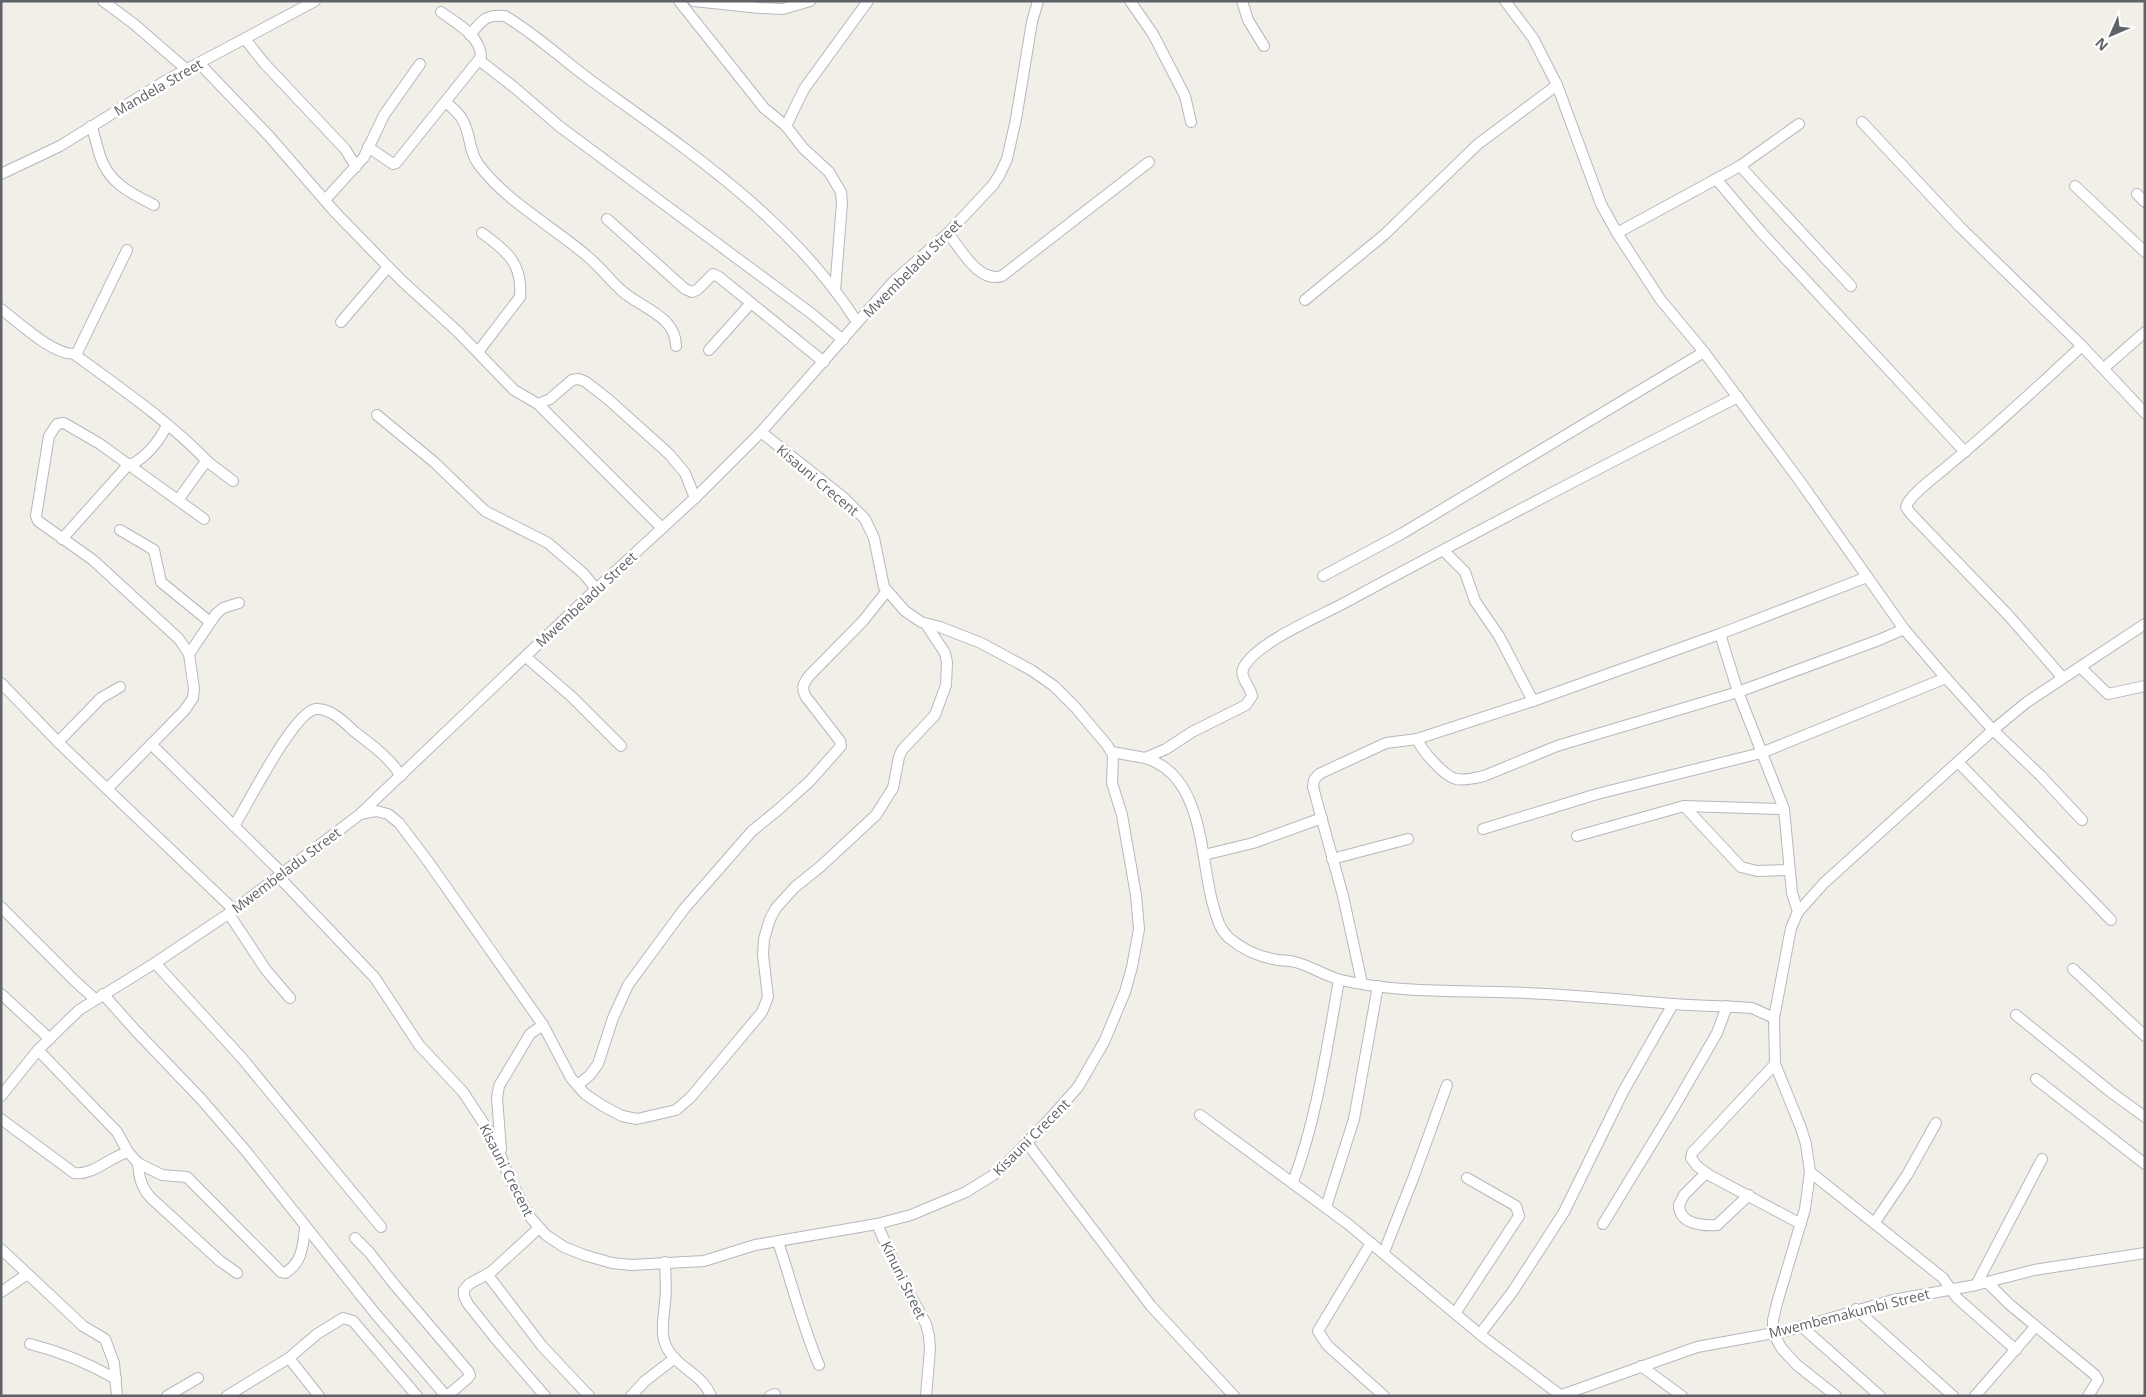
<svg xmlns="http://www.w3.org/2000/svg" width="2146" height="1397" font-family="'Open Sans',sans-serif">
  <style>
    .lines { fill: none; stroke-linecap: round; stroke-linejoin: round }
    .minor-casing { stroke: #b5b8bc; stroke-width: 12 }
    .minor { stroke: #fff; stroke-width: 10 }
    .labels { text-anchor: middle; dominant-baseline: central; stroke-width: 5; stroke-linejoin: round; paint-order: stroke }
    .street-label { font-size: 14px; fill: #5f6368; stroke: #fff }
  </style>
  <rect width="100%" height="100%" fill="#f1efe8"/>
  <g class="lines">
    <defs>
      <g id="minor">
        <path d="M103,1L134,24L187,70"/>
        <path d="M679,1L764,108L786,126L803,148L829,172L841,192L842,203L835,291"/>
        <path d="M694,1L760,8L783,9L810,1"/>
        <path d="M1130,1L1153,34L1185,96L1191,122"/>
        <path d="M1242,1L1248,20L1264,46"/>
        <path d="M1505,1L1533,38L1557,85L1601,204L1617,233L1660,299L1704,352L1799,480L1904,629L1946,678L1993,730L2040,775L2082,820"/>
        <path d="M470,35C482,20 486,14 505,16C537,35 564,61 593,82C690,152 792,220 857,322"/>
        <path d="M245,39L264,63L345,149L356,167"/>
        <path d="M479,60L515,88L559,126L812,314L843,340"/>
        <path d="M199,63L269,136L334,211L401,280L457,331L514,390L538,404L550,399L572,380L579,379L586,382L609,400L669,454L685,473L695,498"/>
        <path d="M446,102C451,107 458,112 462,119C471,133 468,151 479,165C507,202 552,226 587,256C600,267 610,280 622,291C641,308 676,316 676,346"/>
        <path d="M1862,122L1960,227L2082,346L2145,413"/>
        <path d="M91,126C95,136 97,146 100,156C109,183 130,193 154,205"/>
        <path d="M786,126L804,89L868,1"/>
        <path d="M368,147L393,164L396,163L481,57C481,36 456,23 441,12"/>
        <path d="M1740,166L1851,286"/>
        <path d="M1,174L60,146L165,81L315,1"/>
        <path d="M1717,180L1761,232L1965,452"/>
        <path d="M2075,186L2145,252"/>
        <path d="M2137,194L2145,202"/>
        <path d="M325,200L364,157L384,115L420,64"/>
        <path d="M607,219L685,289L692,292L697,290L713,274L719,277L824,362"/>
        <path d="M948,233C961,249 978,283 1002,276L1149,162"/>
        <path d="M1617,233L1740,166L1799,124"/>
        <path d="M1305,300L1384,235L1478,144L1557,85"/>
        <path d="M1,309C17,321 57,359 77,353L127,250"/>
        <path d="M341,322L388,267"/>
        <path d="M709,350L751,303"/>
        <path d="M478,352L520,297C523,264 507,251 482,233"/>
        <path d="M74,354C119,387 170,422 208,462"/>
        <path d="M2104,368L2145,332"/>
        <path d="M538,404L662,528"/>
        <path d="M377,415L434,462L485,511L548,543L584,574L596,589"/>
        <path d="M130,465C146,458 160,440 167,425"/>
        <path d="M178,500L204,464L208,462L233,481"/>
        <path d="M120,530L154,550L161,582L210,622"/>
        <path d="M62,539L129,464"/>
        <path d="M1444,551L1465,572L1475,601L1499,636L1533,701"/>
        <path d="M1323,576L1403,533L1704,352"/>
        <path d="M1720,634L1738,692L1784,809L1792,893L1798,912"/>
        <path d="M189,654L216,614L223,608L239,603"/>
        <path d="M526,657L572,697L621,746"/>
        <path d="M2080,667L2108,694L2145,686"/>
        <path d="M2063,678L2009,616L1911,514L1906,507C1909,495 1935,477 1944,469C1992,430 2037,387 2082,346"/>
        <path d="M1,683L61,745L234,910"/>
        <path d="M1417,739C1422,751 1444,776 1456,779C1465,781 1475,778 1484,776L1557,746L1738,692L1879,640L1904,629"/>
        <path d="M58,742L101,698L120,687"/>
        <path d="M151,744L282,873"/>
        <path d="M1112,752L1145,758L1166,749L1192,732L1246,705L1252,696C1250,685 1237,676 1245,665C1261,640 1321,616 1348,601C1477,531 1607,464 1738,397"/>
        <path d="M1145,758C1203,775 1200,854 1212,901C1216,914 1218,928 1229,938C1241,948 1257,956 1273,959C1280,961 1288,960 1295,962C1311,966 1325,976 1341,980C1401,994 1464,990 1526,993C1575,995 1624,1000 1673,1004C1699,1006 1726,1006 1752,1008L1774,1018"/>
        <path d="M1958,762L2111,920"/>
        <path d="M107,789L184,711L193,698L194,689L189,654L179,639L93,560L38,521L36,516L49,436L57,424L64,423L100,444L204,519"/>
        <path d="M1684,806L1741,867L1757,871L1789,870"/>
        <path d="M360,814L376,811L388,814L399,823L427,860L543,1025L571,1078L585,1094L603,1106L622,1116L637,1119L676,1110L691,1097L762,1012L768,997L763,955L764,939L770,919L776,908L795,887L820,867L876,815L893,788L899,757L902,750L935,715L946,685L947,662L945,653L926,624"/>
        <path d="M234,826C247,806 294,711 316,709C331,708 345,723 355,732C372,745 390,758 401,776"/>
        <path d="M1483,829L1597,794L1761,753L1946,678"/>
        <path d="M1577,836L1684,806L1784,809"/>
        <path d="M1204,855L1253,843L1322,818"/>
        <path d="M1332,859L1408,839"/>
        <path d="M278,876L375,978L419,1045L463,1092L494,1139L509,1177L529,1216L546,1235L564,1247L584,1255L612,1263L631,1265L704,1261L755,1245L877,1224L911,1215L966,1192L998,1172L1046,1123L1078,1087L1104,1042L1125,992L1132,967L1139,929L1136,895L1122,815L1112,783L1113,755L1107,745L1075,707L1054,686L1031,670L981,643L940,627L921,622L905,611L884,587L874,538L865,519L844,498L761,432"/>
        <path d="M1,907L76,982L95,999"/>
        <path d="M229,914L266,970L290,998"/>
        <path d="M155,963L241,1057L381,1227"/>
        <path d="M2073,969L2145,1036"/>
        <path d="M1362,983L1343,896L1313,787L1314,780L1319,774L1386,743L1417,739L1533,701L1720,634L1867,577"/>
        <path d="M1,994L50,1039"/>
        <path d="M103,994L136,1031L201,1099L245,1150L374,1312L446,1396"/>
        <path d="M2016,1015L2112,1093L2145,1117"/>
        <path d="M38,1050L117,1132L128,1152L138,1163L162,1175L187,1177L281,1272L285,1273C302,1263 303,1246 305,1228"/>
        <path d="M1775,1064L1692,1153L1691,1158L1697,1166L1709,1175L1801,1224"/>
        <path d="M2036,1079L2145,1164"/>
        <path d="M578,1085L590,1075L598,1064L613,1018L628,985L684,909L752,831L779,809L810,781L841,746L840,741L806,697C801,688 803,684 809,676L863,621L886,592"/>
        <path d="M1,1096L38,1050L79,1010L155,963L234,910L359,815L596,589L696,497L761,432L893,282L948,233L993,185L1000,174L1007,159L1016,119L1032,22L1038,1"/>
        <path d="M1200,1115L1348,1224L1482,1336L1560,1395"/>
        <path d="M1,1119L74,1173C92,1176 110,1157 128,1152"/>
        <path d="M1027,1143L1151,1306L1234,1396"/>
        <path d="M501,1149L497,1098L499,1086L530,1034L543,1025"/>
        <path d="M138,1163C139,1177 141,1187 151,1198L220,1261L237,1273"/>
        <path d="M1810,1172L1943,1278L1957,1298L2016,1350"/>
        <path d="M1706,1173L1684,1195L1679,1205C1679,1224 1702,1226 1717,1225L1749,1195"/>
        <path d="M1293,1182C1317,1118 1327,1047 1339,980"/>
        <path d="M1326,1207L1354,1119L1378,986"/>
        <path d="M1875,1222L1907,1175L1936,1123"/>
        <path d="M877,1224L899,1274L926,1324L929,1336L930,1349L926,1396"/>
        <path d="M1603,1224L1673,1109L1717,1033L1727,1006"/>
        <path d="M539,1228L491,1272L469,1284L464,1290V1296L468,1304L495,1338L545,1396"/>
        <path d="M355,1238L369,1252L394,1284L468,1371L470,1375L468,1378L447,1396"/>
        <path d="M778,1242C792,1283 802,1325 819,1365"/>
        <path d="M1371,1243L1318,1331L1327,1345L1384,1396"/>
        <path d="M1,1249L83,1326L105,1339L114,1363L117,1396"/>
        <path d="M1384,1252L1414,1176L1447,1085"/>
        <path d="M665,1262C665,1275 667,1289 665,1302C664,1320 658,1338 671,1354C683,1370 703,1376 711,1396"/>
        <path d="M487,1274L542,1346L589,1396"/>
        <path d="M1987,1282L2009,1304L2095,1375L2098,1380L2088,1396"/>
        <path d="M1976,1285L2042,1159"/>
        <path d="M1,1292L26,1275"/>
        <path d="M1856,1309L1953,1396"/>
        <path d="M1456,1312L1519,1216L1516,1206L1467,1178"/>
        <path d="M1801,1326L1880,1396"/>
        <path d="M1480,1334L1513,1291L1564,1212L1624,1090L1673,1004"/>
        <path d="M30,1344C62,1352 88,1363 116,1379"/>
        <path d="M289,1358L319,1396"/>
        <path d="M1641,1366L1682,1396"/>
        <path d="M167,1396L198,1378"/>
        <path d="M227,1396L289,1358L317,1334L343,1318L353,1321L417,1396"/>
        <path d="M631,1396L645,1381L675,1358"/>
        <path d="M770,1396L775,1394"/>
        <path d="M1559,1396L1697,1347L1790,1330L1893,1300L1976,1285L2034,1270L2145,1253"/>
        <path d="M1836,1396L1797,1365L1782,1349L1773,1333V1320L1777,1303L1805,1209L1810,1172L1806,1144L1801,1128L1775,1064L1774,1018L1791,928L1798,912L1824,883L1993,730L2027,702L2145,624"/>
        <path d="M1975,1396L2035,1327"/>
      </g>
    </defs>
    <use href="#minor" class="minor-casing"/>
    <use href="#minor" class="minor"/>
  </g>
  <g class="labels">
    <g class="street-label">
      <text transform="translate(158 87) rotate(-30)">Mandela Street</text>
      <text transform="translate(912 268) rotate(-45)">Mwembeladu Street</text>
      <text transform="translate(818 480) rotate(40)">Kisauni Crecent</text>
      <text transform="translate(586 599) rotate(-43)">Mwembeladu Street</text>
      <text transform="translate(286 870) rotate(-37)">Mwembeladu Street</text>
      <text transform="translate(1031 1137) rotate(-45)">Kisauni Crecent</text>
      <text transform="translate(507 1170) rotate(63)">Kisauni Crecent</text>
      <text transform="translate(904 1280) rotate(64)">Kinuni Street</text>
      <text transform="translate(1849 1313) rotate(-14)">Mwembemakumbi Street</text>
    </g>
  </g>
  <rect width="2146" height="1397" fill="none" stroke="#5f6368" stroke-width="5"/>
  <g transform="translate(2111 35) rotate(225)" stroke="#ffffff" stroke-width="4" paint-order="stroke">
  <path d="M0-4L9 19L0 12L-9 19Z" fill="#5f6368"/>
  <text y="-8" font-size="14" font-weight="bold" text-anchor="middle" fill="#5f6368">N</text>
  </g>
</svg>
